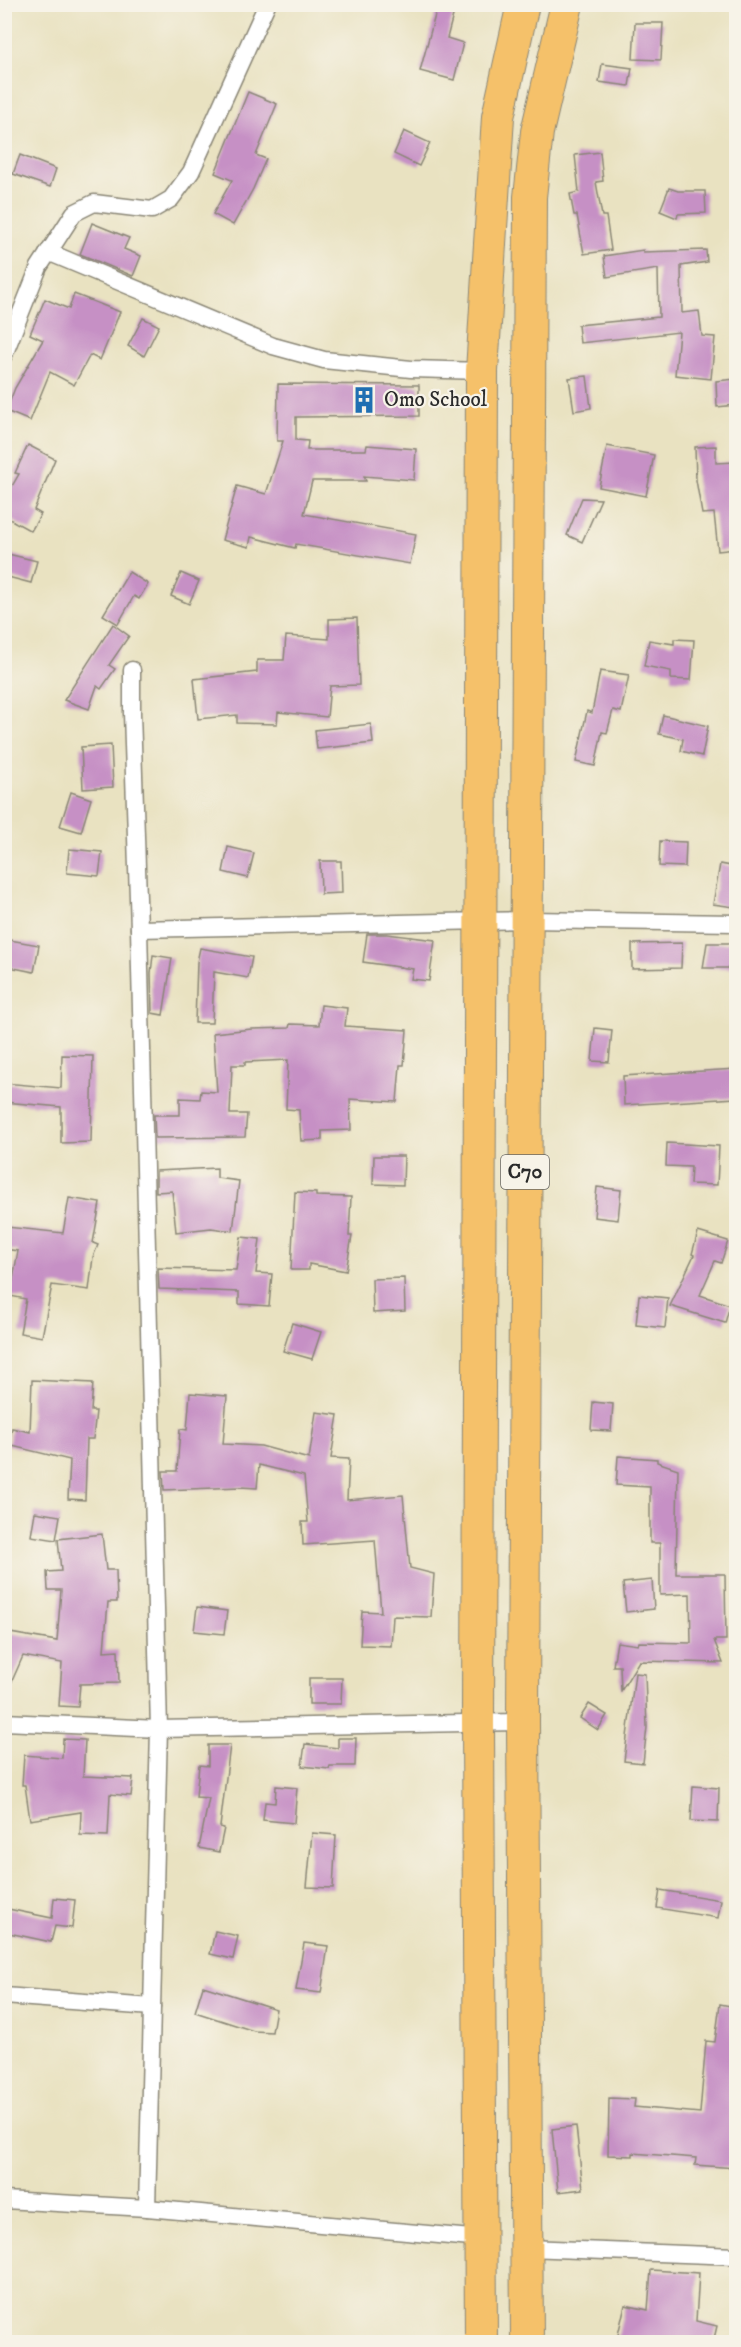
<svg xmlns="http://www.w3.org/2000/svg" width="741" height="2347" font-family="'IM FELL DW Pica',serif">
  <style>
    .building { fill: #c690c5 }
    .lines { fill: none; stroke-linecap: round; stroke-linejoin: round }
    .street-casing { stroke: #8a8676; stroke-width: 19 }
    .highway-casing { stroke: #8a8676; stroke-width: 34 }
    .street { stroke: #fff; stroke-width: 16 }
    .highway { stroke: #f5c16b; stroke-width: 32 }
    .labels { text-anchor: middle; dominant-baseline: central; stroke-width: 4.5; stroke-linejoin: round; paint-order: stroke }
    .shield { fill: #f7f3e8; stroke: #686764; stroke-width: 1.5 }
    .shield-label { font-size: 20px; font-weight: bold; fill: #2b2b2b }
    .poi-label { font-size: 21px; fill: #2b2b2b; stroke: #f7f3e8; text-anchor: start }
  </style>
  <rect width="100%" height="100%" fill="#f7f3e8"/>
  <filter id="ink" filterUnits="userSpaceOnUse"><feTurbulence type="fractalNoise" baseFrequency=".0167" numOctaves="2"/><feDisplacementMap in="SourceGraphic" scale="12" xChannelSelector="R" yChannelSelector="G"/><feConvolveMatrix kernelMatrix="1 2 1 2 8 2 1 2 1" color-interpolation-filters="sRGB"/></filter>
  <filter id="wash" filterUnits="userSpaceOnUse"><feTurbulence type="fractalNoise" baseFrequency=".008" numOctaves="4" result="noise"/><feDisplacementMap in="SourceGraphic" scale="24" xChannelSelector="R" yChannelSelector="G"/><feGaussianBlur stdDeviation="1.35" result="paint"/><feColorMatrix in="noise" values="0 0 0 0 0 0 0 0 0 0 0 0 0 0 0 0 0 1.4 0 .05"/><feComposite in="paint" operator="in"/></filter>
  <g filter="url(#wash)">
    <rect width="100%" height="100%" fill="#e9e2c1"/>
    <g id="blocks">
      <g class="building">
        <path d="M438,4H456L447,38L463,43L454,80L420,71Z"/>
        <path d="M635,23H663L661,60L633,59Z"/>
        <path d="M602,64L632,68L629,86L599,82Z"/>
        <path d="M248,92L277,104L256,155L266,159L253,189L233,225L213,214L232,180L215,173Z"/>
        <path d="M404,131L430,143L419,166L394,154Z"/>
        <path d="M600,152L603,181L596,182L602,216H606L611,250L584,254L577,215H574L570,194L579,192L575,155Z"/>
        <path d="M20,155L56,169L50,187L13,174Z"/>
        <path d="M669,188L678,191H705L706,213L678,214L677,218L660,211Z"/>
        <path d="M92,223L129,238L124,249L141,256L133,276L80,254Z"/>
        <path d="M643,250V252L706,250L707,262L681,266L682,313L699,311L702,336L715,337L711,379L675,375L679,332L580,343L578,325L659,317L658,269L607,277L604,256Z"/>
        <path d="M74,294L120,312L100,360L90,355L74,385L50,372L30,421L6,411L15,388L43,340L30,334L45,299L69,309Z"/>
        <path d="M143,318L159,326L144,356L128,346Z"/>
        <path d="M587,376L591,408L574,411L569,378Z"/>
        <path d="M736,379V405L717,407L716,381Z"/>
        <path d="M278,384L419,385V416L296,417V440L308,441L307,450H366L367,445L416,449L414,480L364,476L366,481H312L304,514L416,534L410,564L296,544L295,548L251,537L249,547L222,540L237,486L266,494L283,441H277Z"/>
        <path d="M28,445L55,459L34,510L41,514L31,531L4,516V500L19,474L15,473Z"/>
        <path d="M607,446L654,455L646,496L599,487Z"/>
        <path d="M716,446V463L736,462V514H734L736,549L718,551L714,513L702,514L696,480L695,447Z"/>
        <path d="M582,498L601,499L582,542L567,535Z"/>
        <path d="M4,553L37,561L31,583L4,576Z"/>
        <path d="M129,572L148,584L139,599L134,596L118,624L103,615Z"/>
        <path d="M181,573L199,581L189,604L171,596Z"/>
        <path d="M357,618L359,685L330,686L327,717L278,712L277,724L237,723V715L198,719L194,679L257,672V660H284L286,636L329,639V619Z"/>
        <path d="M113,624L129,636L109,665L115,669L101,689L97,686L89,709L64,700Z"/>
        <path d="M674,639L694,640L691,680L671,679V671L644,666L649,640L674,644Z"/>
        <path d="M600,671L629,675L621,712L613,710L607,733L602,732L595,766L576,762L587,711L592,713Z"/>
        <path d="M663,715L708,726L702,756L681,751L683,739L659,734Z"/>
        <path d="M371,724L373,743L317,749L315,730Z"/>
        <path d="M111,745L113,787L83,789L81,747Z"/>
        <path d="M71,792L91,799L81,832L60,826Z"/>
        <path d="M660,841L686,842L685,867L659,866Z"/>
        <path d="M228,847L254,853L248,878L223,872Z"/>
        <path d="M69,849L102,852L99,876L67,873Z"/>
        <path d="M320,861H341L342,893L321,894Z"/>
        <path d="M720,864L736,867L734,907L713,904Z"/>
        <path d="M367,934H387L435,940L429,981L411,979L413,969L363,962Z"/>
        <path d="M4,939L39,945L34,972L4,966Z"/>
        <path d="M682,943L681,968L632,969V944Z"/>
        <path d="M707,943H736V968H703Z"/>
        <path d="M200,948L252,957L248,978L214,972L212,1023H195L197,962Z"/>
        <path d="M153,955L172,958L163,1015L152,1013L151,973Z"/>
        <path d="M321,1005L347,1008L345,1026L407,1030L404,1065H400L397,1102L350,1099L351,1130L322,1131V1140L301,1141L299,1110L286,1109L288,1060L245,1062V1065H232L230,1114H247L245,1137L155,1138L154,1115H180V1098L200,1099L201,1091L217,1092L213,1033L252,1029L289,1028L290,1024L319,1025Z"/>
        <path d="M595,1028L612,1030L609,1062L592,1061Z"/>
        <path d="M62,1055L93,1056L91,1142L61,1143V1107L4,1102V1083L61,1088Z"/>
        <path d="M736,1069V1098L624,1105L623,1076Z"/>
        <path d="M667,1143L719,1146L717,1185L690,1184L691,1167L666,1166Z"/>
        <path d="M374,1156H404L403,1185L373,1184Z"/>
        <path d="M217,1168V1178L239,1181L233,1231L211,1228L176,1232L172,1191L156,1192V1171Z"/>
        <path d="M597,1187L621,1190L618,1220L594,1217Z"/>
        <path d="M295,1192L316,1193V1196L351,1197L349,1236H352L346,1271L309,1264V1270H291Z"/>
        <path d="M69,1198L100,1203L93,1243L98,1245L93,1257L89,1290L52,1285L42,1337L20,1333L26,1299L10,1296L18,1251L4,1249L7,1227L63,1233Z"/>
        <path d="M698,1232L728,1241L721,1263L715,1261L700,1295L730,1305L725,1323L670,1306L694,1255L692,1254Z"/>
        <path d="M241,1237L260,1239L256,1273L272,1274L269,1306L239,1304V1292L159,1289L158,1268L236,1270Z"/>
        <path d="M404,1278L405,1311L373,1313L372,1279Z"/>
        <path d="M639,1295L668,1298L665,1328L636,1325Z"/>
        <path d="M292,1323L321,1332L312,1359L283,1351Z"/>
        <path d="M32,1380L93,1383L91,1411H96L93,1439H87L85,1500L68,1499L70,1460L8,1445L12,1428L30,1432Z"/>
        <path d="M190,1393L227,1396L223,1444L261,1446L309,1459L316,1412L338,1415L331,1458L349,1459L347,1500L403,1495L410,1568L434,1574L431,1617L393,1616L391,1646L360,1645L362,1611L381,1612L375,1540L303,1545L302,1522H308L304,1476L259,1465L257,1488L240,1487L164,1490L163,1471H177L180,1429L187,1430Z"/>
        <path d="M593,1402L613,1404L611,1431L591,1430Z"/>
        <path d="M618,1456L657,1459V1462L678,1469L676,1574H725L726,1640H714L723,1663L639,1661L621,1691L620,1666H613L617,1642L638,1645L639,1642L691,1643L690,1594L660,1595V1543H650V1487L616,1485Z"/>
        <path d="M35,1512L60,1516L56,1540L31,1536Z"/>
        <path d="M102,1534L106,1570H116L117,1602H108L104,1651L118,1650L119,1683L80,1684L78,1707L59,1706L62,1663L23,1656L4,1699V1632L57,1641L61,1590H48L47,1572L61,1571L58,1539Z"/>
        <path d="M652,1580L654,1609L626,1612L623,1583Z"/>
        <path d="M197,1607L227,1611L224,1634L194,1631Z"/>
        <path d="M635,1673L645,1674L647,1727L643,1763L624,1761Z"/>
        <path d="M309,1678H342L341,1704H309Z"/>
        <path d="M589,1704L607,1715L598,1730L580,1718Z"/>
        <path d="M338,1738H356L355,1766H330L329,1769L302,1766L305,1744L338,1748Z"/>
        <path d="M63,1739L85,1740L83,1776L133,1778L131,1796L110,1794L108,1836L80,1835L81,1812L30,1820L25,1785H22L24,1755L62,1758Z"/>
        <path d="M208,1745H230L220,1827L224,1828L219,1852L199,1848L209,1798L196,1797L199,1765L208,1766Z"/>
        <path d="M276,1786L297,1788L294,1823L263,1820L265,1802L275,1803Z"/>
        <path d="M693,1786L719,1788L718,1822L691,1821Z"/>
        <path d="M312,1833L336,1835L333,1888L307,1887Z"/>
        <path d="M660,1890L721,1900L718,1918L657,1908Z"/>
        <path d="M54,1898L75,1900L72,1928L55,1926L51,1942L4,1932L8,1909L52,1918Z"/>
        <path d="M215,1931L238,1936L233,1959L210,1954Z"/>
        <path d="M304,1943L328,1946L321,1993L296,1990Z"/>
        <path d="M203,1986L276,2009L272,2032L254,2031L195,2012Z"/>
        <path d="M720,2004L736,2007V2168L695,2165L696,2158L633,2153V2156L608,2155L609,2098L635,2099L634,2107L700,2113L706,2041L715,2042Z"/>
        <path d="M576,2126L583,2189L558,2192L552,2129Z"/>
        <path d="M651,2270L699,2273L696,2321L717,2326L713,2343H633L617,2339L625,2305L648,2310Z"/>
      </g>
    </g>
  </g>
  <g filter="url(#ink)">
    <use href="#blocks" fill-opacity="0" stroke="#8a8676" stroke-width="1.5"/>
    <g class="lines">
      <defs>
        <g id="street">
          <path d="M48,252L273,346L324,360L411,369L482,371"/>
          <path d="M4,355L39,267L74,213L94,203L152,210L171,199L191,172L267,4"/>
          <path d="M132,670V713L139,929L159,1729L147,2208"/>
          <path d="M139,929L527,920L736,923"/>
          <path d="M4,1722L159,1729L523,1722"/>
          <path d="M4,1996L152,2007"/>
          <path d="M4,2200L147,2208L482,2239"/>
          <path d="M527,2248L736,2256"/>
        </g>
        <g id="highway">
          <path d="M481,2342L478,1722L482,371L498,117L523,4"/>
          <path d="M527,2342L523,1722L530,197L537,132L567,4"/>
        </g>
      </defs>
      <use href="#street" class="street-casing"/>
      <use href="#highway" class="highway-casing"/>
      <use href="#street" class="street"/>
      <use href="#highway" class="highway"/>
    </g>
  </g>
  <defs>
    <symbol id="building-bare" viewBox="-9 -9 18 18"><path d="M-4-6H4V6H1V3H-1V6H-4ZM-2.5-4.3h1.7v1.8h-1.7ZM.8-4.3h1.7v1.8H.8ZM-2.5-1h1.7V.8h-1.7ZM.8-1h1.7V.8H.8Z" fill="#1f6fb2" stroke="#f7f3e8" stroke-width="2.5" paint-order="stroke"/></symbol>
  </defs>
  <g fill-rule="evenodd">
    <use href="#building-bare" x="345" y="381" width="38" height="38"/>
  </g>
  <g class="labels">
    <rect class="shield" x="501" y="1155" width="48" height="34" rx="4.5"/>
    <g class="shield-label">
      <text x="525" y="1172">C70</text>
    </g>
    <g class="poi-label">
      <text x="384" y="400">Omo School</text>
    </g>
  </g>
  <rect width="741" height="2347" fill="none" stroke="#f7f3e8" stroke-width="24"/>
</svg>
